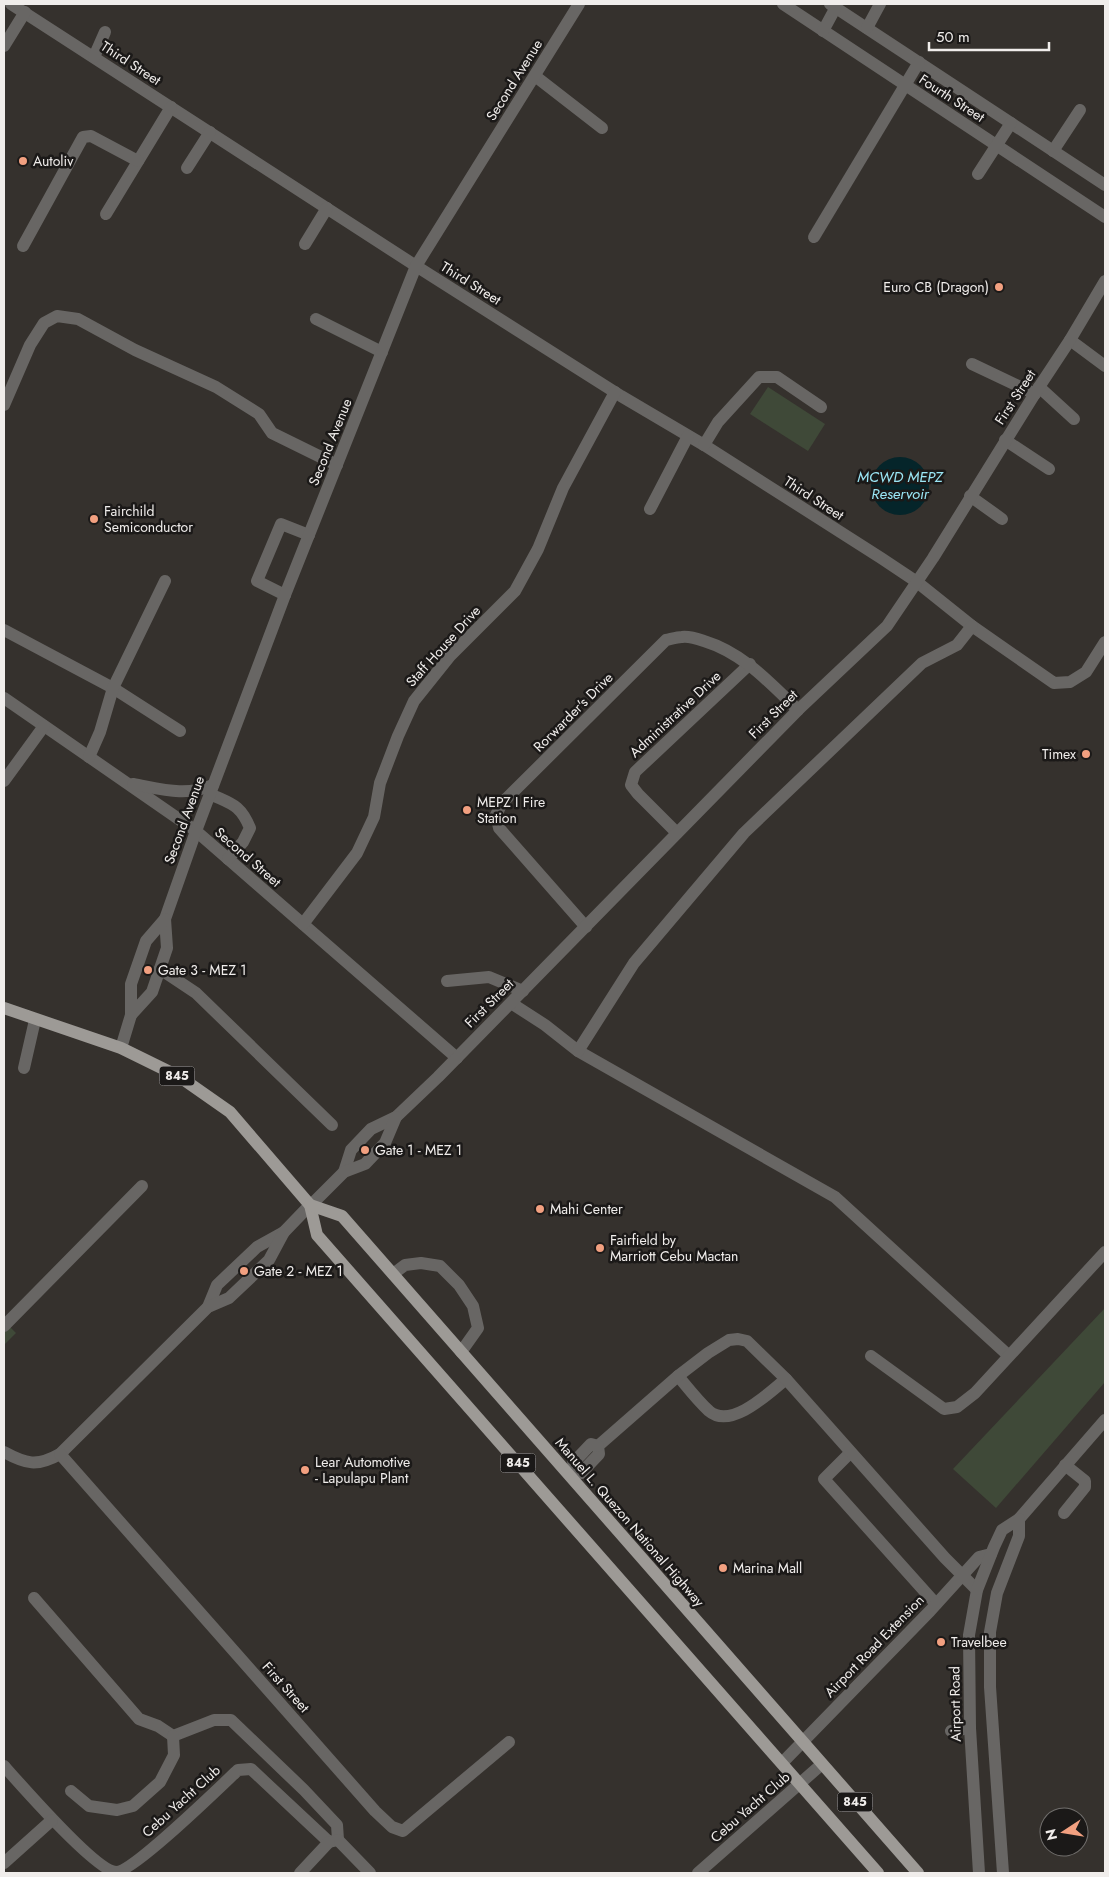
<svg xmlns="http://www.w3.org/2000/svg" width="1109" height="1877" font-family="Jost,sans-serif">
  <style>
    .green { fill: #3f4938 }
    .water { fill: #05252a }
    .pier { fill: #35312d }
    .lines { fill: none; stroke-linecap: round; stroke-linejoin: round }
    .minor { stroke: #686664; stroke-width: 12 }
    .major { stroke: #9d9a96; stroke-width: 12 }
    .poi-dot { fill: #f2a080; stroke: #1b1918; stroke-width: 2 }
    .labels { text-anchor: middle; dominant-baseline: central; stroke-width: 5; stroke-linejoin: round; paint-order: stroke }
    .shield { fill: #1b1918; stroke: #b0adac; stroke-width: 1 }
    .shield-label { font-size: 12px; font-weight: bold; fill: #f0edeb }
    .street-label { font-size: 14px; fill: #f0edeb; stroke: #1b1918 }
    .poi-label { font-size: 14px; fill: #f0edeb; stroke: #1b1918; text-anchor: start }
    .water-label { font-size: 15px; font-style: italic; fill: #9ae5f4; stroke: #1b1918 }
  </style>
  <rect width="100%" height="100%" fill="#35312d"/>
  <g class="green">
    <path d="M768,387L825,424L808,451L750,414Z"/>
    <path d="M1105,1308V1382L996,1508L953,1469Z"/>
    <path d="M4,1321L16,1333L4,1345Z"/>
  </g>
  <circle class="water" cx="900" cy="486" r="29"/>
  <path class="pier" d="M6,1840L17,1873H4V1842Z"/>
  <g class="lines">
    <g class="minor">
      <path d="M11,4L416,266L621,396L704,445L881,558L917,582L972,626L1054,683L1070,682L1086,672L1105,642"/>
      <path d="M783,4L1105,217"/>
      <path d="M830,4L1105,185"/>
      <path d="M867,28L880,4"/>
      <path d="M823,31L836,7"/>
      <path d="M4,46L25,12"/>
      <path d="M94,57L105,32"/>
      <path d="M535,76L602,128"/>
      <path d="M1053,151L1080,110"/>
      <path d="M187,168L210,132"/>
      <path d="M978,174L1011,123"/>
      <path d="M106,214L171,107"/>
      <path d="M814,237L919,62"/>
      <path d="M305,244L327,208"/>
      <path d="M23,246L83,137L91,136L138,161"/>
      <path d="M316,319L382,352"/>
      <path d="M1070,340L1105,366"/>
      <path d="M972,364L1035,394"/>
      <path d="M1039,387L1074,419"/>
      <path d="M4,405L30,345L44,323L57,316L78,319L135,350L216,387L259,414L272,433L337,465"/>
      <path d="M1005,440L1049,469"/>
      <path d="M704,445L718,422L759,377H777L821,407"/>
      <path d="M970,496L1002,519"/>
      <path d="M650,509L688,436"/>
      <path d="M285,595L257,581L281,524L309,535"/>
      <path d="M4,630L113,688L180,731"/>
      <path d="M4,698L196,831L457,1058"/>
      <path d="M89,757L100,732L113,688L165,581"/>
      <path d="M4,781L44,726"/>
      <path d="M133,784C161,789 186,797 213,785"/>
      <path d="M210,794C231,804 240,804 250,828L243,842L228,859"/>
      <path d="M677,833L638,794L631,785L635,772L750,664"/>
      <path d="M303,924L357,853L374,817L380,783L398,736L414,701L450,656L515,591L538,549L563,488L615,392"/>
      <path d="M586,927L499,828L496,815L502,803L666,640C671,639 677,637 682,637C689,636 698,639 704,641C743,653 769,682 798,710"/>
      <path d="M160,969L196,993L332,1125"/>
      <path d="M447,981L489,977L523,991"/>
      <path d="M511,1003L545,1025L578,1051L835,1197L1008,1355"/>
      <path d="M131,1015L152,992L167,948L165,919L196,831L285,595L416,266L579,4"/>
      <path d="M121,1048L131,1015V984L146,941L165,919"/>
      <path d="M578,1051L634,963L744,833L922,663L957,645L972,626"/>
      <path d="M24,1068L35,1020"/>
      <path d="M344,1172L351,1150L371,1129L396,1117L438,1077L798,710L887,626L933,558L1039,387L1070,340L1105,281"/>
      <path d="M311,1205L344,1172L365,1164L385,1143L396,1117"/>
      <path d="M393,1274L405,1265L421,1263L440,1266L459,1285L473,1306L478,1328L461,1352"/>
      <path d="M208,1307L217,1285L257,1247L284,1232"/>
      <path d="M4,1326L142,1186"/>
      <path d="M871,1356L944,1409L957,1407L975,1393L1105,1252"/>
      <path d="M678,1376C688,1388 698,1401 709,1411C731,1430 769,1393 786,1379"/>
      <path d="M4,1452C26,1464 37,1467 60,1454L208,1307L229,1298L269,1260L284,1232L310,1205"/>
      <path d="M850,1453L824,1479L936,1604"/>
      <path d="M60,1454L375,1811L392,1827L403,1831L509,1742"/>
      <path d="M575,1470L581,1473L599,1454L598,1446L678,1376L708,1353L729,1340L738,1339L747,1341L786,1379L945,1558L977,1590"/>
      <path d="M575,1470L573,1463L591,1444L598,1446"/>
      <path d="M1064,1513L1085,1487V1481L1065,1465"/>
      <path d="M34,1598L139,1719L158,1726L173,1736"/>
      <path d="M951,1731L970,1728"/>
      <path d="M173,1736L214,1720H231L304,1790L337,1825L338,1840"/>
      <path d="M782,1763L930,1611L979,1557L991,1554"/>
      <path d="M4,1766C20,1784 96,1871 116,1872C133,1872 222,1785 238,1770L251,1769L329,1842L338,1840"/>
      <path d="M71,1791L89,1806L117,1810L133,1806L160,1782L174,1755L173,1736"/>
      <path d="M338,1840L370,1873"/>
      <path d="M4,1863L52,1820"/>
      <path d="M300,1873L329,1842"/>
      <path d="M698,1873L822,1764"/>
      <path d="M979,1873L970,1728L969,1635L977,1590L994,1547L1002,1530L1019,1519L1105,1420"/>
      <path d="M1003,1873L990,1687V1632L997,1593L1019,1536V1519"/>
    </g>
    <g class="major">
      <path d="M4,1008L121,1048L180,1077L230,1112L310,1205L317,1235L878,1873"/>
      <path d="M310,1205L342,1216L918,1873"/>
    </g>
  </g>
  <g class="poi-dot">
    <circle cx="23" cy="161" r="5"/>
    <circle cx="999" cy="287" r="5"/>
    <circle cx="94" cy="519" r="5"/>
    <circle cx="1086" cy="754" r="5"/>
    <circle cx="467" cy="810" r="5"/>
    <circle cx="148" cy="970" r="5"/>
    <circle cx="365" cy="1150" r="5"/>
    <circle cx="540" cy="1209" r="5"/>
    <circle cx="600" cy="1248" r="5"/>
    <circle cx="244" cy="1271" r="5"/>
    <circle cx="305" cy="1470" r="5"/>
    <circle cx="723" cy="1568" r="5"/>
    <circle cx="941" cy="1642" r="5"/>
  </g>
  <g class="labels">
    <g class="shield">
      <rect x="159.5" y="1066.5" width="35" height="19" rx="4"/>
      <rect x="500.5" y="1453.5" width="35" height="19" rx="4"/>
      <rect x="837.5" y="1792.5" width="35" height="19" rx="4"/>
    </g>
    <g class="shield-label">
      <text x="177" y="1076">845</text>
      <text x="518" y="1463">845</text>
      <text x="855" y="1802">845</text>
    </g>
    <g class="street-label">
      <text transform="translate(131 63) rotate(33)">Third Street</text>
      <text transform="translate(514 80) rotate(-58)">Second Avenue</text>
      <text transform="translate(952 98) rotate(33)">Fourth Street</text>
      <text transform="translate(471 283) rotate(32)">Third Street</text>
      <text transform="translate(1015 397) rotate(-57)">First Street</text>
      <text transform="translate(330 442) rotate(-68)">Second Avenue</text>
      <text transform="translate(814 498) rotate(33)">Third Street</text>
      <text transform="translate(443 646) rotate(-48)">Staff House Drive</text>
      <text transform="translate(573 712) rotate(-45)">Rorwarder's Drive</text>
      <text transform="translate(675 714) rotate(-43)">Administrative Drive</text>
      <text transform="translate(773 714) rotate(-45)">First Street</text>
      <text transform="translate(184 820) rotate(-70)">Second Avenue</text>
      <text transform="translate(248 857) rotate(41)">Second Street</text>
      <text transform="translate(489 1003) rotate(-45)">First Street</text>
      <text transform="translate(630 1522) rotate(49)">Manuel L. Quezon National Highway</text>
      <text transform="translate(874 1646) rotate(-46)">Airport Road Extension</text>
      <text transform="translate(286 1687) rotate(48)">First Street</text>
      <text transform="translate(955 1704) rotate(-91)">Airport Road</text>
      <text transform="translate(181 1801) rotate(-42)">Cebu Yacht Club</text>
      <text transform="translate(750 1807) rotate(-41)">Cebu Yacht Club</text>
    </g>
    <g class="poi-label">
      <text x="33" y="161">Autoliv</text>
      <text x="989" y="287" text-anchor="end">Euro CB (Dragon)</text>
      <text x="104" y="511">Fairchild<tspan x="104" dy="16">Semiconductor</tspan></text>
      <text x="1076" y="754" text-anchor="end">Timex</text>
      <text x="477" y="802">MEPZ I Fire<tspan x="477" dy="16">Station</tspan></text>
      <text x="158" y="970">Gate 3 - MEZ 1</text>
      <text x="375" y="1150">Gate 1 - MEZ 1</text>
      <text x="550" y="1209">Mahi Center</text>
      <text x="610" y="1240">Fairfield by<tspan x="610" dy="16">Marriott Cebu Mactan</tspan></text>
      <text x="254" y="1271">Gate 2 - MEZ 1</text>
      <text x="315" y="1462">Lear Automotive<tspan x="315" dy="16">- Lapulapu Plant</tspan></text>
      <text x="733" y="1568">Marina Mall</text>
      <text x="951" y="1642">Travelbee</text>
    </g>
    <g class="water-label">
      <text x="900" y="477">MCWD MEPZ<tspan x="900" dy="17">Reservoir</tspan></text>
    </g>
  </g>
  <rect width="1109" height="1877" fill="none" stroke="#f0edeb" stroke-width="10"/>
  <g transform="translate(1064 1832) rotate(258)"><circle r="24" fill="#1b1918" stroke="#706e6c"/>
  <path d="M0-4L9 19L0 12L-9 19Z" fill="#f2a080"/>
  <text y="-8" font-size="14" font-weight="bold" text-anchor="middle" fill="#f0edeb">N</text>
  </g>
  <path d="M929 42v8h120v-8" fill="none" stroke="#f0edeb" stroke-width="2.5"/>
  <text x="936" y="42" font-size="15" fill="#f0edeb" stroke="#1b1918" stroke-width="4" paint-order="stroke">50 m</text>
</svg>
